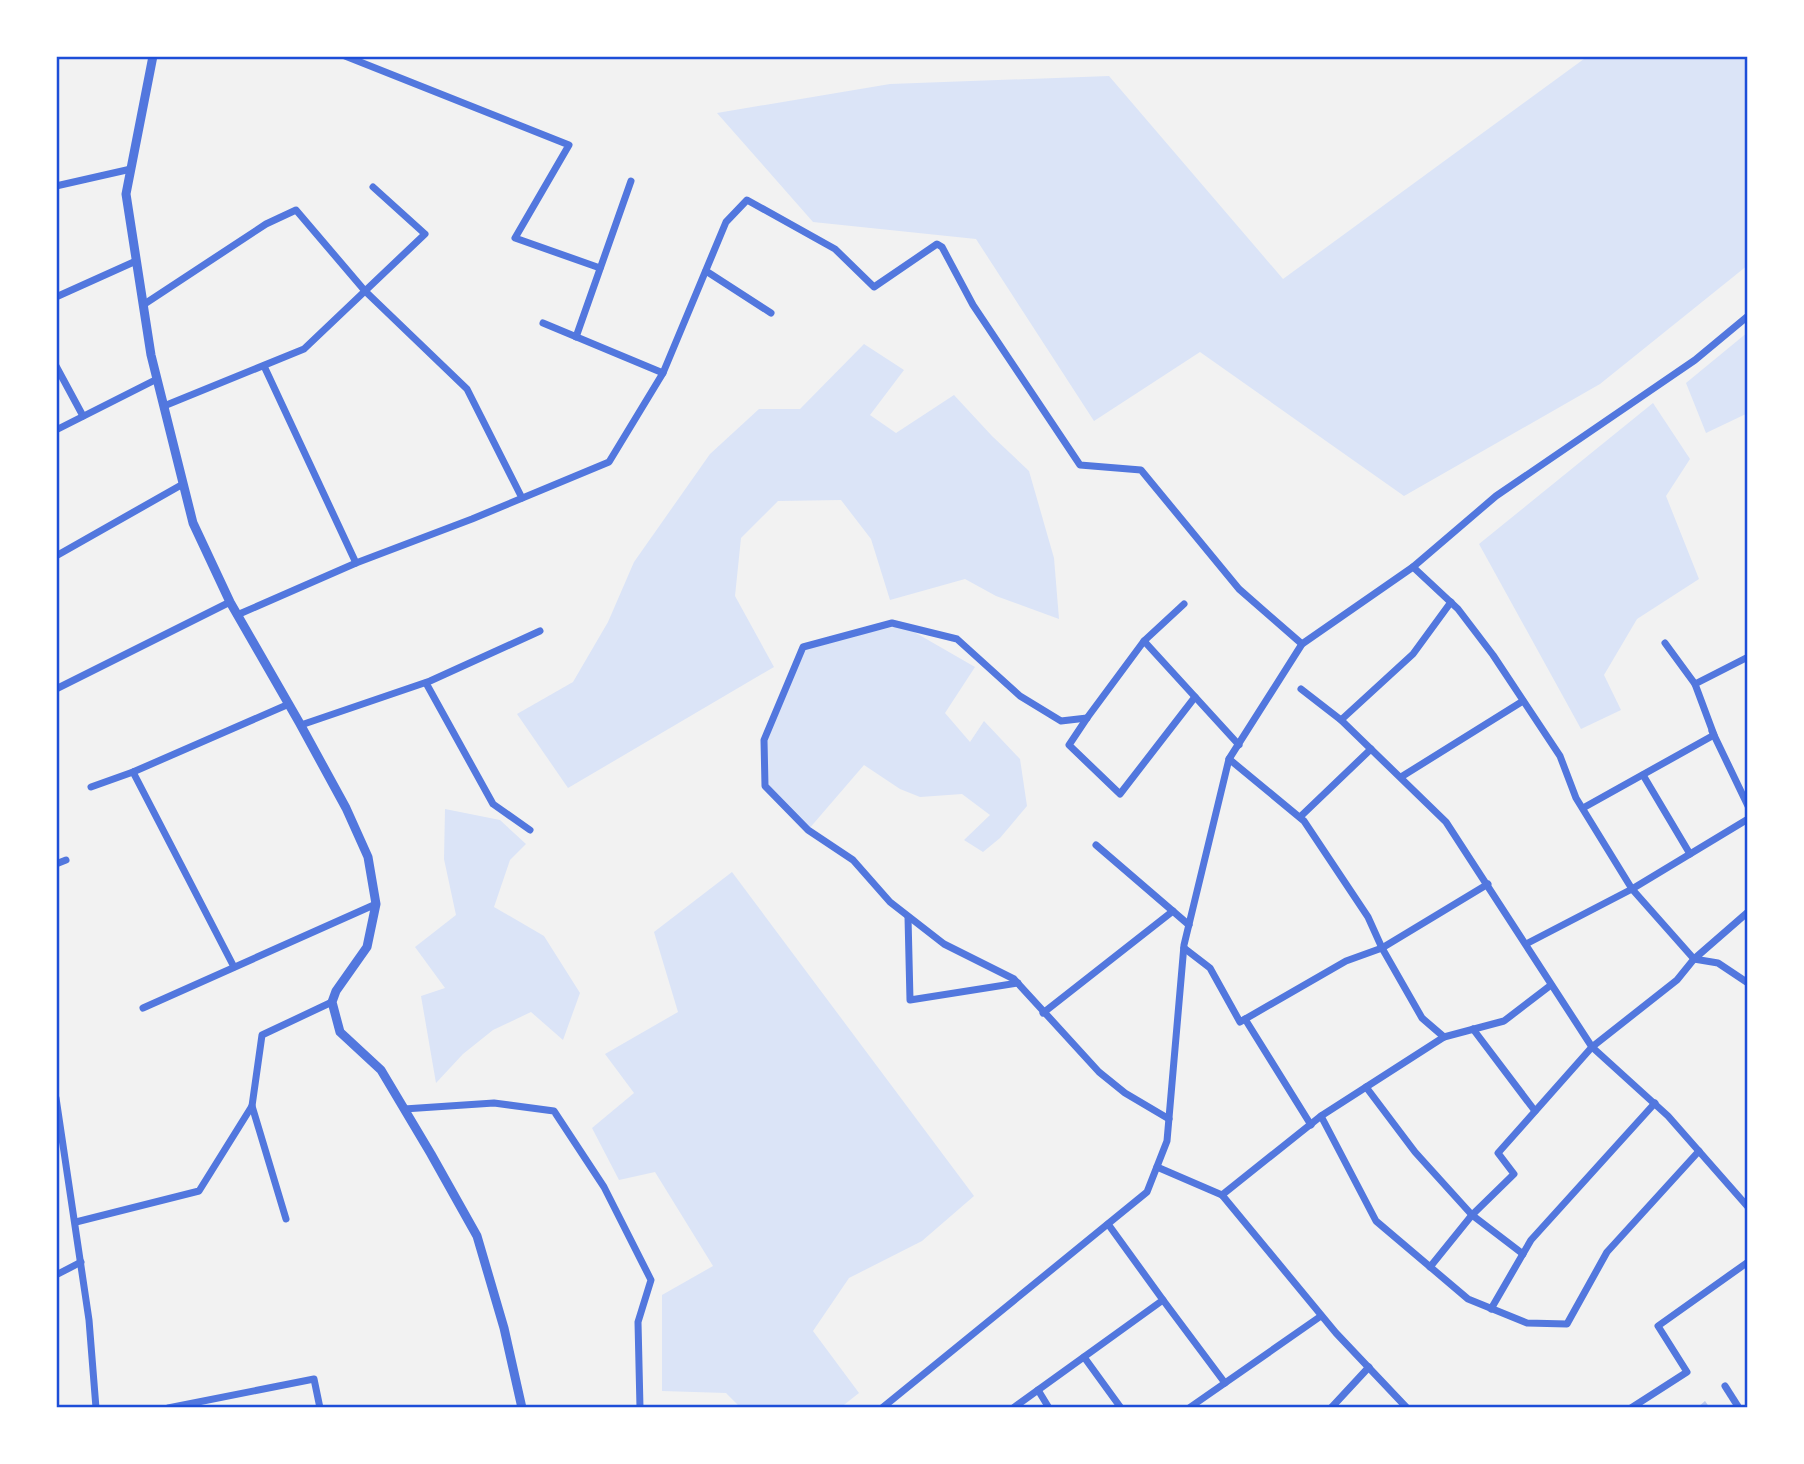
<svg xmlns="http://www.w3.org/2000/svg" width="1804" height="1464" font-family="'Noto Sans',sans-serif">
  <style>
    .green { fill: #dbe4f7 }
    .building { fill: #bdc9ec }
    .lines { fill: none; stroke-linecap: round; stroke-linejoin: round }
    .minor { stroke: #5277de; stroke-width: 7 }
    .tertiary { stroke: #5277de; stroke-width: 9 }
    .neatline { fill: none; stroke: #1d4ed8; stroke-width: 2.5 }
  </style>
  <rect width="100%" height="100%" fill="#f2f2f2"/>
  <g class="green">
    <path d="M1588,56H1748V265L1600,384L1404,496L1200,352L1094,421L976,239L813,222L717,113L890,84L1109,76L1283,279Z"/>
    <path d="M1748,332V413L1706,433L1686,383Z"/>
    <path d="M864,344L904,370L870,415L896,433L954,395L992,436L1029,471L1054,558L1059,619L996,596L965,579L890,600L871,539L841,500L778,501L741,538L735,596L774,667L568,788L517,714L573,682L608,622L634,562L710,454L759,409H800Z"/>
    <path d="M1653,403L1690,459L1666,496L1699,579L1637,619L1604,675L1621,710L1581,729L1479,544Z"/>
    <path d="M902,625L975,667L945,713L970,742L984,721L1020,759L1027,806L1000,838L983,852L964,840L990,815L962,794L920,797L900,789L864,765L808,830L765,786L764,740L803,647Z"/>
    <path d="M445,809L500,820L526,844L510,860L494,907L544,936L580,993L563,1040L531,1012L493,1030L463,1054L436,1083L421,996L445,988L415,947L456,915L444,859Z"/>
    <path d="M732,872L974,1196L922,1241L849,1278L813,1331L859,1393L840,1408H741L726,1393L662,1391V1295L713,1266L655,1172L619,1180L592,1128L634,1093L605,1054L678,1012L654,932Z"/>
  </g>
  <path class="building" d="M1705,1401L1710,1408H1697Z"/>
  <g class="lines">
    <g class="minor">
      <path d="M345,56L569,145L515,238L600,268"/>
      <path d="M56,186L131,169"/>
      <path d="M706,271L771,313"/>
      <path d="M56,297L136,261"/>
      <path d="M143,305L266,224L296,210L365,291L467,389L522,498"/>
      <path d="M543,323L663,373"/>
      <path d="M576,337L631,181"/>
      <path d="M56,366L83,416"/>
      <path d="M264,366L356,563"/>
      <path d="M164,406L304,349L425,234L373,187"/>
      <path d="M56,430L157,379"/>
      <path d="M56,556L183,484"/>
      <path d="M1413,567L1458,609L1493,655L1560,756L1576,798L1632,889L1694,959L1718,963L1748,983"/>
      <path d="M1184,604L1144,641L1239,745"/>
      <path d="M237,615L356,563L472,519L609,462L663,373L726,222L747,200L835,249L874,287L937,244L942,247L973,305L1080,465L1141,470L1239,589L1302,644"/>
      <path d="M1144,641L1087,718L1069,745L1120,794L1195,697"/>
      <path d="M1665,643L1695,684"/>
      <path d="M426,683L493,804L530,830"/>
      <path d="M56,689L230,602"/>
      <path d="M1301,689L1341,720L1446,822L1592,1047L1668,1116L1748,1207"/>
      <path d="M1087,718L1061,721L1020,696L957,639L892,623L803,647L764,740L765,786L808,830L853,860L890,902L944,944L1014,979L1099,1072L1125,1093L1169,1119"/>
      <path d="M1341,720L1413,654L1451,602"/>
      <path d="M301,725L430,681L540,631"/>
      <path d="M1712,731L1748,806"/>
      <path d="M1229,759L1304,821L1368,917L1382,948L1422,1018L1444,1037L1504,1021L1551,985"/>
      <path d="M133,772L234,967"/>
      <path d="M1643,775L1690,854"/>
      <path d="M1401,777L1523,701"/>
      <path d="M91,787L133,772L289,704"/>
      <path d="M1583,808L1714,735L1695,684L1748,657"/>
      <path d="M1300,817L1371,749"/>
      <path d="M1096,845L1189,925"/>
      <path d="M56,864L66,860"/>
      <path d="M908,917L910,1000L1018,983"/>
      <path d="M1526,944L1632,889L1748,819"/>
      <path d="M1184,948L1210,968L1240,1022L1346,961L1382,948L1488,884"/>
      <path d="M143,1008L376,904"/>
      <path d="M1043,1013L1173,911"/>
      <path d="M1245,1019L1311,1125"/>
      <path d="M1473,1029L1535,1111"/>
      <path d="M1366,1087L1415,1152L1472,1215L1523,1254"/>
      <path d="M56,1098L89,1320L96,1408"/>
      <path d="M252,1106L286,1219"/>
      <path d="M404,1109L494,1103L554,1111L604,1187L651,1280L638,1322L640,1408"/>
      <path d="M1321,1116L1376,1221L1468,1299L1527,1323L1567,1324L1607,1252L1699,1151"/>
      <path d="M1157,1167L1222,1195L1336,1333L1407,1408"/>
      <path d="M1222,1195L1321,1116L1444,1037"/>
      <path d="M76,1222L199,1191L252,1106L262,1035L332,1002"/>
      <path d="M1430,1267L1472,1215L1514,1174L1498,1153L1592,1047L1677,980L1694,959L1748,912"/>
      <path d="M56,1275L81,1262"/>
      <path d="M1163,1300L1225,1383"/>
      <path d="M1491,1309L1531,1240L1655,1103"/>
      <path d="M1084,1357L1121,1408"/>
      <path d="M1725,1386L1739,1408"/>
      <path d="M1038,1390L1049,1408"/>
      <path d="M168,1408L314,1379L320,1408"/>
      <path d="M882,1408L1147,1192L1167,1141L1184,945L1229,759L1302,644L1413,567L1496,496L1695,360L1748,316"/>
      <path d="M1013,1408L1163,1300L1108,1224"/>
      <path d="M1189,1408L1321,1316"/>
      <path d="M1331,1408L1369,1367"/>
      <path d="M1631,1408L1687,1372L1658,1326L1748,1262"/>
    </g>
    <path class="tertiary" d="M153,56L126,194L151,355L193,523L230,602L299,722L346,808L368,857L376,904L367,947L336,991L332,1002L340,1032L381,1070L431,1154L477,1236L504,1328L522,1408"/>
  </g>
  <rect width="1804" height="1464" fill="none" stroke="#ffffff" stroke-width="116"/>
  <rect x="58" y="58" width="1688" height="1348" class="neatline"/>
</svg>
